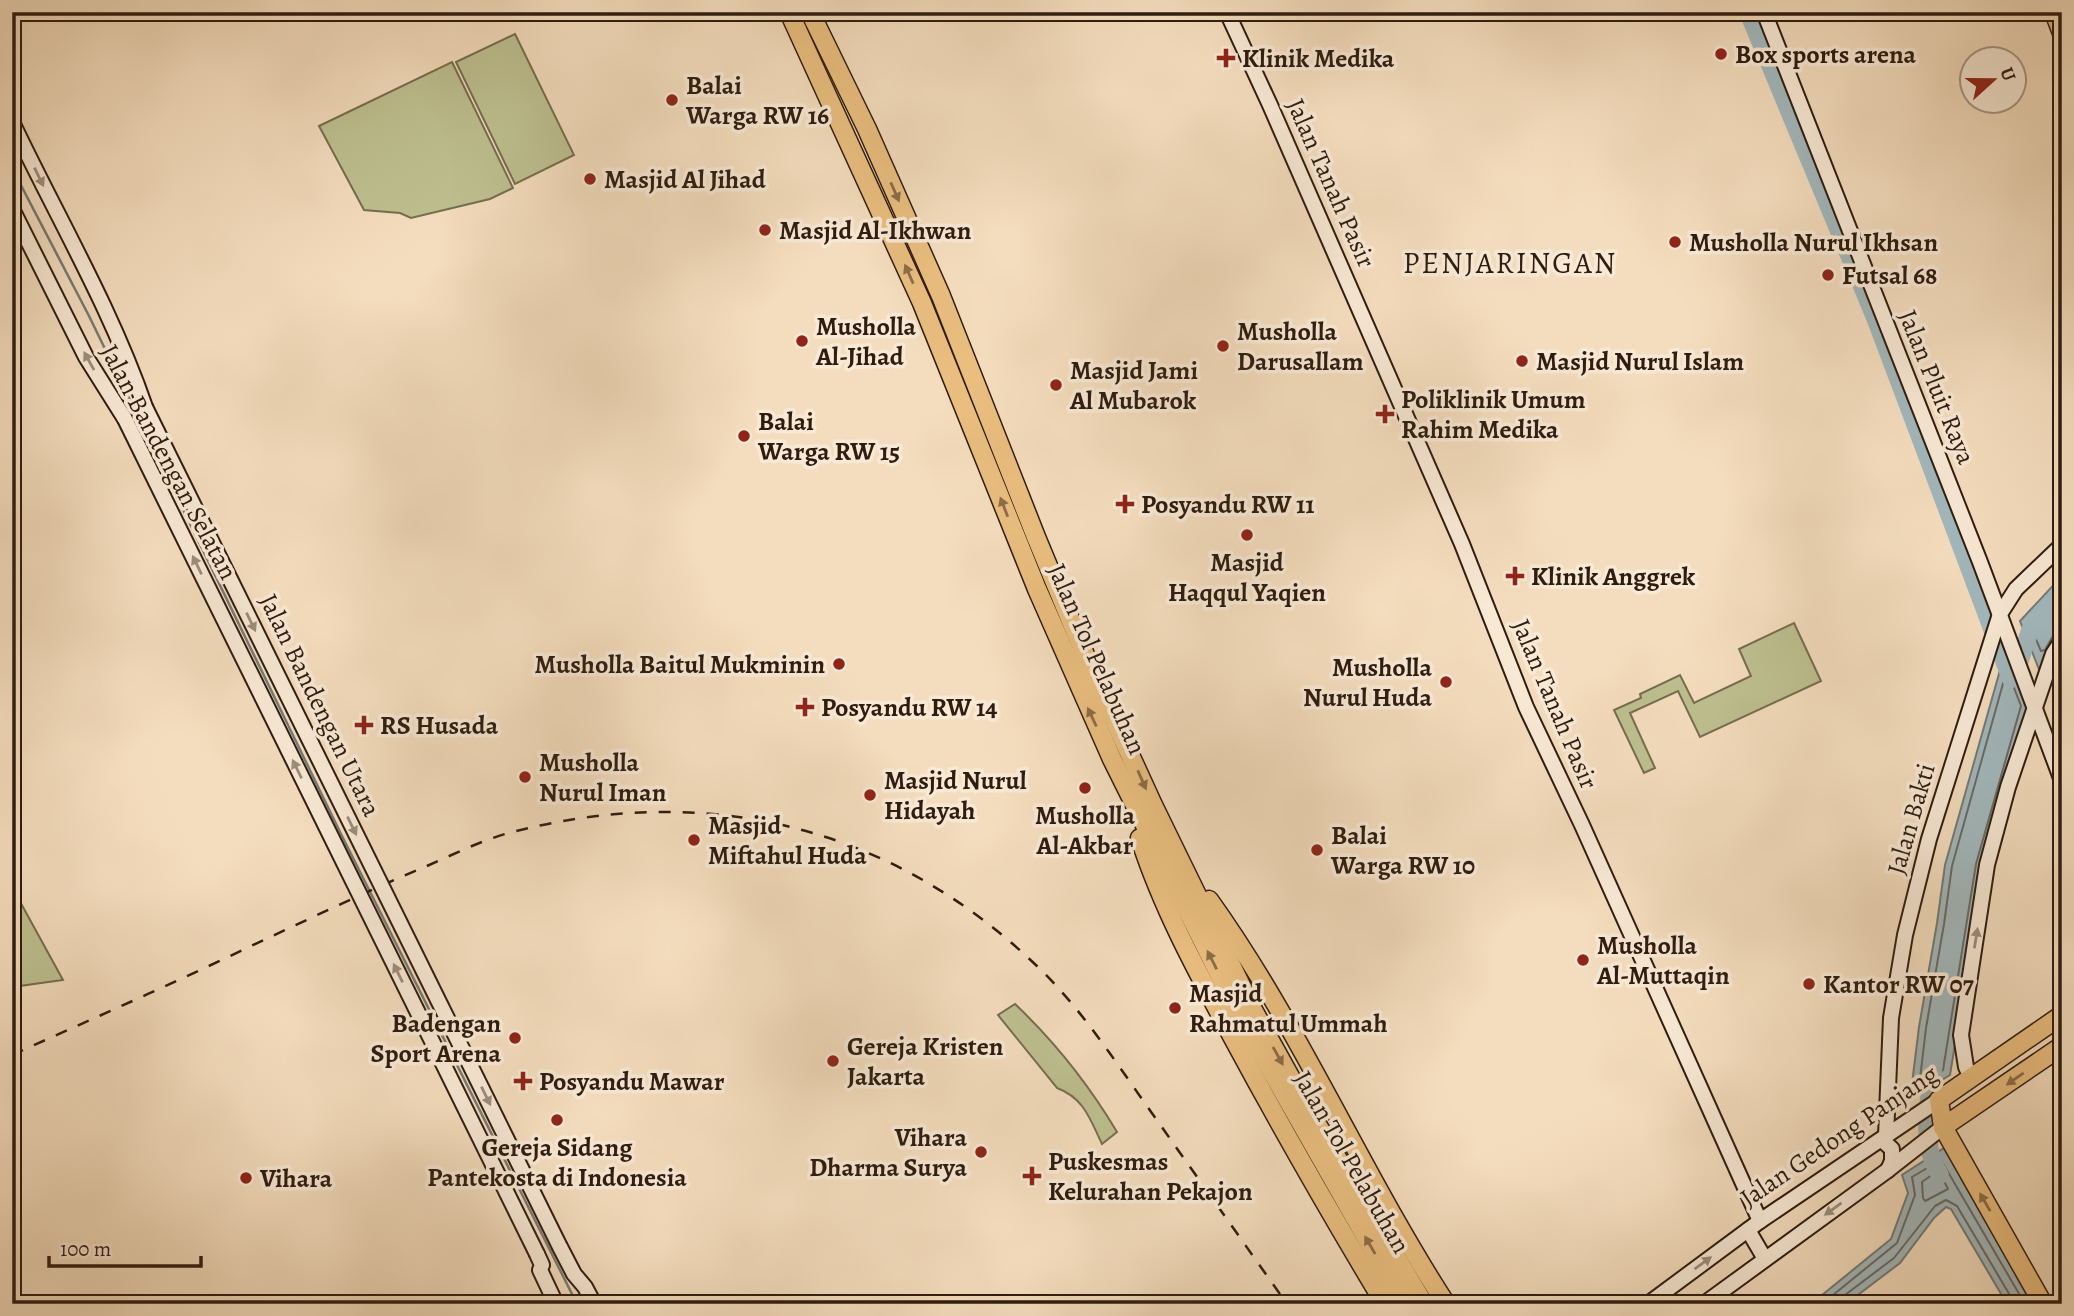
<svg xmlns="http://www.w3.org/2000/svg" width="2074" height="1316" font-family="Alegreya,serif">
  <style>
    .green { fill: #bec090; stroke: #766e50; stroke-width: 2 }
    .water { fill: #a2b8bd; stroke: #747a78; stroke-width: 2 }
    .lines { fill: none; stroke-linecap: round; stroke-linejoin: round }
    .shore { stroke: #686a66; stroke-width: 2 }
    .stream { stroke: #747a78; stroke-width: 2.5 }
    .river { stroke: #a2b8bd; stroke-width: 18 }
    .secondary-casing { stroke: #2e1c10; stroke-width: 18 }
    .highway-casing { stroke: #2e1c10; stroke-width: 21 }
    .secondary { stroke: #f8e9d5; stroke-width: 14 }
    .highway { stroke: #eabe7f; stroke-width: 18 }
    .rail { stroke: #2e1c10; stroke-width: 2.5; stroke-dasharray: 12 12; stroke-linecap: butt }
    .secondary-bridge-casing { stroke: #2e1c10; stroke-width: 18; stroke-linecap: butt }
    .secondary-bridge { stroke: #f8e9d5; stroke-width: 14 }
    .oneway { fill: #9d8d7c }
    .oneway2 { fill: #8c6d48 }
    .poi-dot { fill: #8f2418; stroke: #f8e9d5; stroke-width: 2.5 }
    .labels { text-anchor: middle; dominant-baseline: central; stroke-width: 7; stroke-linejoin: round; paint-order: stroke }
    .poi-label { font-size: 26px; font-weight: bold; fill: #2e1c10; stroke: #f8e9d5; text-anchor: start }
    .street-label { font-size: 26px; fill: #2e1c10; stroke: #f8e9d5 }
    .quarter-label { font-size: 30px; letter-spacing: 2px; fill: #2e1c10; stroke: #f8e9d5 }
  </style>
  <rect width="100%" height="100%" fill="#f4ddbe"/>
  <filter id="stains"><feTurbulence type="fractalNoise" baseFrequency=".00286" numOctaves="4"/><feColorMatrix values="0 0 0 0 .2 0 0 0 0 .09 0 0 0 0 .02 0 0 0 .5 -.17"/></filter>
  <radialGradient id="worn" r=".72"><stop offset=".6" stop-color="#630" stop-opacity="0"/><stop offset="1" stop-color="#630" stop-opacity=".3"/></radialGradient>
  <g class="green">
    <path d="M515,34L574,155L515,184L456,62Z"/>
    <path d="M452,62L513,188L490,199L411,218L400,213L364,210L319,126Z"/>
    <path d="M1794,623L1821,681L1700,737L1678,691L1630,713L1655,768L1644,773L1614,710L1641,698L1640,694L1680,675L1694,703L1751,676L1739,649Z"/>
    <path d="M12,887L63,980L12,987Z"/>
    <path d="M1015,1004C1055,1042 1089,1085 1117,1132L1102,1144C1090,1119 1084,1098 1057,1088L998,1015Z"/>
  </g>
  <g class="water">
    <path d="M2062,576V634L2040,672L2020,621Z"/>
    <path d="M2006,649L2029,706L1961,1008L1950,1075L1910,1100L1919,1027L1937,923L1945,865Z"/>
    <path d="M1944,1148L2033,1304H2007L1951,1209L1946,1207L1934,1218L1900,1263L1846,1304H1811L1891,1239L1908,1193L1902,1175Z"/>
  </g>
  <g class="lines">
    <g class="shore">
      <path d="M2060,632L2054,634L2045,650L2041,651L2029,623L2062,586"/>
      <path d="M2008,677L2011,680L2021,706L1976,864L1943,1070L1923,1083L1920,1079L1926,1028L1944,924L1952,866L2004,680Z"/>
      <path d="M1936,1172L1940,1173L1948,1189L1925,1201L1923,1198L1922,1182Z"/>
      <path d="M1822,1304L1897,1243L1915,1195L1912,1177L1941,1160L2025,1304"/>
      <path d="M1843,1304L1845,1295L1894,1258L1935,1206L1946,1200L1957,1206L2011,1297L2013,1304"/>
    </g>
    <path class="stream" d="M12,168L89,316L341,834L577,1304"/>
    <g class="river">
      <path d="M1748,12L1876,320L2011,679"/>
      <path d="M2014,677L2031,628L2062,590"/>
      <path d="M1934,1063C1929,1099 1919,1143 1940,1175"/>
    </g>
    <defs>
      <g id="secondary">
        <path d="M1227,12L1270,105L1462,544L1526,707L1582,825L1760,1221"/>
        <path d="M1764,12L1980,562L2062,781"/>
        <path d="M12,122C57,217 111,308 145,407"/>
        <path d="M12,209L86,357L125,419"/>
        <path d="M1971,1077L1966,1067L1961,1035L1987,865L2008,787L2053,654L2062,640"/>
        <path d="M1886,1136L1891,1018L1905,935L1929,839L2000,614L2016,589L2062,545"/>
        <path d="M1882,1140L1892,1149V1161L1888,1170"/>
        <path d="M1748,1230L1765,1259"/>
        <path d="M560,1247L574,1274L585,1287L594,1304"/>
        <path d="M537,1254L542,1265L540,1270L556,1304"/>
        <path d="M1648,1304L1760,1221L1939,1100"/>
        <path d="M1704,1304L1888,1170L1943,1127"/>
      </g>
      <g id="highway">
        <path d="M789,12L922,303L1037,589L1112,759L1241,1018L1404,1304"/>
        <path d="M810,12L867,129L941,296L1036,537L1093,674L1153,805L1252,1008L1308,1109L1424,1304"/>
        <path d="M2054,12L2062,33"/>
        <path d="M1140,838C1162,907 1198,973 1232,1036C1281,1127 1332,1216 1385,1304"/>
        <path d="M1209,900C1300,1027 1361,1173 1446,1304"/>
        <path d="M1943,1127L2062,1046"/>
        <path d="M2043,1304L1943,1127L1939,1100L2062,1015"/>
      </g>
    </defs>
    <use href="#secondary" class="secondary-casing"/>
    <use href="#highway" class="highway-casing"/>
    <use href="#secondary" class="secondary"/>
    <use href="#highway" class="highway"/>
    <path class="rail" d="M12,1055C92,1019 172,984 251,946C309,919 367,891 427,866C452,855 478,842 505,834C704,780 892,825 1040,969C1082,1010 1115,1061 1149,1109C1195,1174 1241,1239 1287,1304"/>
    <defs>
      <g id="secondary-bridge">
        <path d="M145,407L560,1247"/>
        <path d="M125,419L537,1254"/>
      </g>
    </defs>
    <use href="#secondary-bridge" class="secondary-bridge-casing"/>
    <use href="#secondary-bridge" class="secondary-bridge"/>
  </g>
  <defs><path id="oneway-solid" d="M-6-.8H1V-3.2L6.5 0L1 3.2V.8H-6Z" transform="scale(1.75)"/></defs>
  <g class="oneway">
    <use href="#oneway-solid" transform="translate(39 177) rotate(64)"/>
    <use href="#oneway-solid" transform="translate(89 361) rotate(-119)"/>
    <use href="#oneway-solid" transform="translate(197 565) rotate(-116)"/>
    <use href="#oneway-solid" transform="translate(251 622) rotate(64)"/>
    <use href="#oneway-solid" transform="translate(297 769) rotate(-116)"/>
    <use href="#oneway-solid" transform="translate(352 826) rotate(64)"/>
    <use href="#oneway-solid" transform="translate(1976 938) rotate(-81)"/>
    <use href="#oneway-solid" transform="translate(398 973) rotate(-116)"/>
    <use href="#oneway-solid" transform="translate(486 1096) rotate(64)"/>
    <use href="#oneway-solid" transform="translate(1833 1209) rotate(144)"/>
    <use href="#oneway-solid" transform="translate(1703 1263) rotate(-36)"/>
  </g>
  <g class="oneway2">
    <use href="#oneway-solid" transform="translate(895 192) rotate(66)"/>
    <use href="#oneway-solid" transform="translate(909 274) rotate(-114)"/>
    <use href="#oneway-solid" transform="translate(1004 507) rotate(-111)"/>
    <use href="#oneway-solid" transform="translate(1092 717) rotate(-115)"/>
    <use href="#oneway-solid" transform="translate(1142 780) rotate(66)"/>
    <use href="#oneway-solid" transform="translate(1212 960) rotate(-117)"/>
    <use href="#oneway-solid" transform="translate(1278 1056) rotate(61)"/>
    <use href="#oneway-solid" transform="translate(2015 1079) rotate(145)"/>
    <use href="#oneway-solid" transform="translate(1985 1202) rotate(-120)"/>
    <use href="#oneway-solid" transform="translate(1370 1245) rotate(-120)"/>
  </g>
  <g class="poi-dot">
    <circle cx="1721" cy="54" r="7"/>
    <path d="M1222.5 47.5h7v7h7v7h-7v7h-7v-7h-7v-7h7z"/>
    <circle cx="672" cy="100" r="7"/>
    <circle cx="590" cy="179" r="7"/>
    <circle cx="765" cy="230" r="7"/>
    <circle cx="1675" cy="242" r="7"/>
    <circle cx="1828" cy="275" r="7"/>
    <circle cx="802" cy="341" r="7"/>
    <circle cx="1223" cy="346" r="7"/>
    <circle cx="1522" cy="361" r="7"/>
    <circle cx="1056" cy="385" r="7"/>
    <path d="M1381.5 403.5h7v7h7v7h-7v7h-7v-7h-7v-7h7z"/>
    <circle cx="744" cy="436" r="7"/>
    <path d="M1121.5 493.5h7v7h7v7h-7v7h-7v-7h-7v-7h7z"/>
    <circle cx="1247" cy="535" r="7"/>
    <path d="M1511.5 565.5h7v7h7v7h-7v7h-7v-7h-7v-7h7z"/>
    <circle cx="839" cy="664" r="7"/>
    <circle cx="1446" cy="682" r="7"/>
    <path d="M801.5 696.5h7v7h7v7h-7v7h-7v-7h-7v-7h7z"/>
    <path d="M360.5 714.5h7v7h7v7h-7v7h-7v-7h-7v-7h7z"/>
    <circle cx="525" cy="777" r="7"/>
    <circle cx="1085" cy="788" r="7"/>
    <circle cx="870" cy="795" r="7"/>
    <circle cx="694" cy="840" r="7"/>
    <circle cx="1317" cy="850" r="7"/>
    <circle cx="1583" cy="960" r="7"/>
    <circle cx="1809" cy="984" r="7"/>
    <circle cx="1175" cy="1008" r="7"/>
    <circle cx="515" cy="1038" r="7"/>
    <circle cx="833" cy="1061" r="7"/>
    <path d="M519.5 1070.5h7v7h7v7h-7v7h-7v-7h-7v-7h7z"/>
    <circle cx="557" cy="1120" r="7"/>
    <circle cx="981" cy="1152" r="7"/>
    <path d="M1028.5 1165.5h7v7h7v7h-7v7h-7v-7h-7v-7h7z"/>
    <circle cx="246" cy="1178" r="7"/>
  </g>
  <g class="labels">
    <g class="poi-label">
      <text x="1735" y="54">Box sports arena</text>
      <text x="1242" y="58">Klinik Medika</text>
      <text x="686" y="85">Balai<tspan x="686" dy="30">Warga RW 16</tspan></text>
      <text x="604" y="179">Masjid Al Jihad</text>
      <text x="779" y="230">Masjid Al-Ikhwan</text>
      <text x="1689" y="242">Musholla Nurul Ikhsan</text>
      <text x="1842" y="275">Futsal 68</text>
      <text x="816" y="326">Musholla<tspan x="816" dy="30">Al-Jihad</tspan></text>
      <text x="1237" y="331">Musholla<tspan x="1237" dy="30">Darusallam</tspan></text>
      <text x="1536" y="361">Masjid Nurul Islam</text>
      <text x="1070" y="370">Masjid Jami<tspan x="1070" dy="30">Al Mubarok</tspan></text>
      <text x="1401" y="399">Poliklinik Umum<tspan x="1401" dy="30">Rahim Medika</tspan></text>
      <text x="758" y="421">Balai<tspan x="758" dy="30">Warga RW 15</tspan></text>
      <text x="1141" y="504">Posyandu RW 11</text>
      <text x="1247" y="562" text-anchor="middle">Masjid<tspan x="1247" dy="30">Haqqul Yaqien</tspan></text>
      <text x="1531" y="576">Klinik Anggrek</text>
      <text x="825" y="664" text-anchor="end">Musholla Baitul Mukminin</text>
      <text x="1432" y="667" text-anchor="end">Musholla<tspan x="1432" dy="30">Nurul Huda</tspan></text>
      <text x="821" y="707">Posyandu RW 14</text>
      <text x="380" y="725">RS Husada</text>
      <text x="539" y="762">Musholla<tspan x="539" dy="30">Nurul Iman</tspan></text>
      <text x="884" y="780">Masjid Nurul<tspan x="884" dy="30">Hidayah</tspan></text>
      <text x="1085" y="815" text-anchor="middle">Musholla<tspan x="1085" dy="30">Al-Akbar</tspan></text>
      <text x="708" y="825">Masjid<tspan x="708" dy="30">Miftahul Huda</tspan></text>
      <text x="1331" y="835">Balai<tspan x="1331" dy="30">Warga RW 10</tspan></text>
      <text x="1597" y="945">Musholla<tspan x="1597" dy="30">Al-Muttaqin</tspan></text>
      <text x="1823" y="984">Kantor RW 07</text>
      <text x="1189" y="993">Masjid<tspan x="1189" dy="30">Rahmatul Ummah</tspan></text>
      <text x="501" y="1023" text-anchor="end">Badengan<tspan x="501" dy="30">Sport Arena</tspan></text>
      <text x="847" y="1046">Gereja Kristen<tspan x="847" dy="30">Jakarta</tspan></text>
      <text x="539" y="1081">Posyandu Mawar</text>
      <text x="967" y="1137" text-anchor="end">Vihara<tspan x="967" dy="30">Dharma Surya</tspan></text>
      <text x="557" y="1147" text-anchor="middle">Gereja Sidang<tspan x="557" dy="30">Pantekosta di Indonesia</tspan></text>
      <text x="1048" y="1161">Puskesmas<tspan x="1048" dy="30">Kelurahan Pekajon</tspan></text>
      <text x="260" y="1178">Vihara</text>
    </g>
    <g class="street-label">
      <text transform="translate(1331 183) rotate(66)">Jalan Tanah Pasir</text>
      <text transform="translate(1937 387) rotate(68)">Jalan Pluit Raya</text>
      <text transform="translate(169 462) rotate(62)">Jalan Bandengan Selatan</text>
      <text transform="translate(1097 659) rotate(66)">Jalan Tol Pelabuhan</text>
      <text transform="translate(1555 704) rotate(67)">Jalan Tanah Pasir</text>
      <text transform="translate(320 705) rotate(64)">Jalan Bandengan Utara</text>
      <text transform="translate(1911 819) rotate(-74)">Jalan Bakti</text>
      <text transform="translate(1839 1136) rotate(-34)">Jalan Gedong Panjang</text>
      <text transform="translate(1352 1162) rotate(60)">Jalan Tol Pelabuhan</text>
    </g>
    <g class="quarter-label">
      <text x="1510" y="263">PENJARINGAN</text>
    </g>
  </g>
  <rect width="2074" height="1316" fill="none" stroke="#f4ddbe" stroke-width="42"/>
  <rect x="14" y="14" width="2046" height="1288" fill="none" stroke="#2e1c10" stroke-width="3.5"/>
  <rect x="21" y="21" width="2032" height="1274" fill="none" stroke="#2e1c10" stroke-width="2"/>
  <g transform="translate(1993 80) rotate(69)"><circle r="33" fill="#f8e9d5" stroke="#a79786" stroke-width="2"/>
  <path d="M0-5L12 26L0 18L-12 26Z" fill="#8f2418"/>
  <text y="-10" font-size="19" font-weight="bold" text-anchor="middle" fill="#2e1c10">U</text>
  </g>
  <path d="M49 1256v10h152v-10" fill="none" stroke="#2e1c10" stroke-width="3.5"/>
  <text x="60" y="1256" font-size="21" fill="#2e1c10" stroke="#f8e9d5" stroke-width="5" paint-order="stroke">100 m</text>
  <rect width="100%" height="100%" filter="url(#stains)"/>
  <rect width="100%" height="100%" fill="url(#worn)"/>
</svg>
